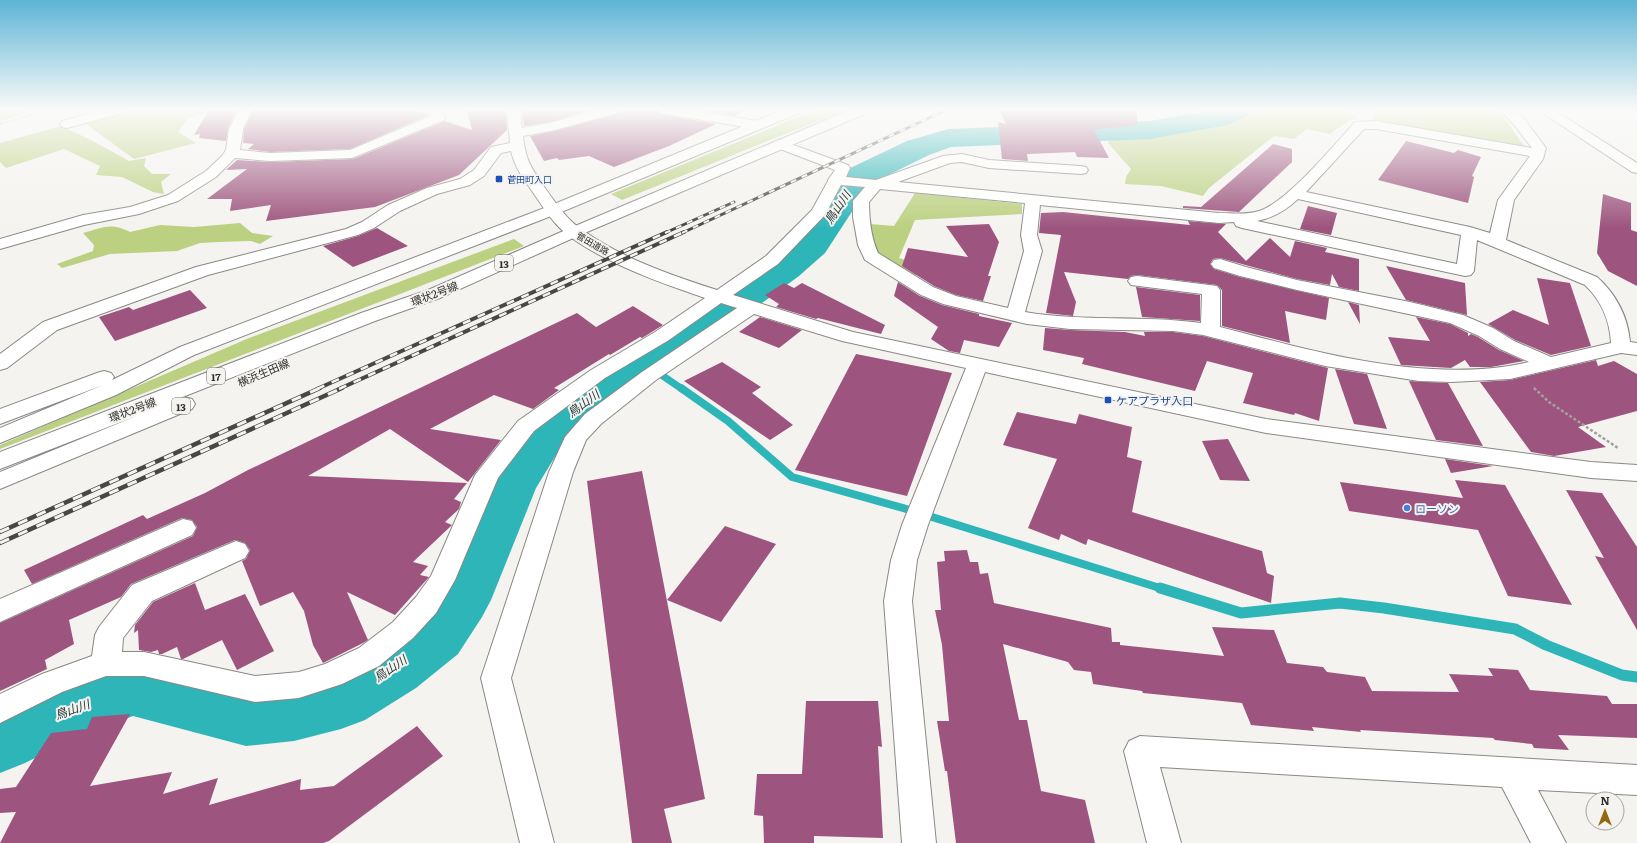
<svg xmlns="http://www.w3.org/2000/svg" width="1637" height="843" font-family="Literata,'Noto Sans JP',serif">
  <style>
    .green { fill: #bbd080 }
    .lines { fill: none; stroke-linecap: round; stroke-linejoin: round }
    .stream-far2 { stroke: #2eb5b8; stroke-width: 7 }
    .stream-far1 { stroke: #2eb5b8; stroke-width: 8 }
    .stream { stroke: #2eb5b8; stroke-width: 11 }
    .river { fill: #2eb5b8; fill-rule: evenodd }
    .building { fill: #9d547e }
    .minor-casing { stroke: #8a8885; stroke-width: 2 }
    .major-casing { stroke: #8a8885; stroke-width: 2 }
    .path-far2 { stroke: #a3a19f; stroke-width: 1.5; stroke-dasharray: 2 1.5; stroke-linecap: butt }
    .path-far1 { stroke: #a3a19f; stroke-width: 2; stroke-dasharray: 2.5 1.5; stroke-linecap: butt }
    .path { stroke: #a3a19f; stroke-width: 2.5; stroke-dasharray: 3 2; stroke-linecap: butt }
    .minor { fill: #fff; fill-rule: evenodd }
    .major { fill: #fff; fill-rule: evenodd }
    .rail-far2-casing { stroke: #474745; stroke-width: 3 }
    .rail-far1-casing { stroke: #474745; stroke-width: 4 }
    .rail-casing { stroke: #474745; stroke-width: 4.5 }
    .rail-far2 { stroke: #f5f3f0; stroke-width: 2; stroke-dasharray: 6; stroke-linecap: butt }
    .rail-far1 { stroke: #f5f3f0; stroke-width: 2.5; stroke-dasharray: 8; stroke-linecap: butt }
    .rail { stroke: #f5f3f0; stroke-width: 3; stroke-dasharray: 10; stroke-linecap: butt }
    .transit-dot { fill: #1a4fb4; stroke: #f5f3f0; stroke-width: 1.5 }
    .shop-dot { fill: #3f7fe0; stroke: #f5f3f0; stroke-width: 1.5 }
    .labels { text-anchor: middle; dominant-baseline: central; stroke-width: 4; stroke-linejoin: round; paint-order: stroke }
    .far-transit-label { font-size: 9px; fill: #164399; stroke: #f5f3f0; text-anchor: start }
    .far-street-label { font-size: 9px; fill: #2e2e2c; stroke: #f5f3f0 }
    .shield { fill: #f5f3f0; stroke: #6a6967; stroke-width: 1 }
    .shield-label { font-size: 10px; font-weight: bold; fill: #2e2e2c }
    .street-label { font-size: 11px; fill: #2e2e2c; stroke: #f5f3f0 }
    .transit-label { font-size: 11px; fill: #164399; stroke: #f5f3f0; text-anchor: start }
    .shop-label { font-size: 11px; fill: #366cbe; stroke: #f5f3f0; text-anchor: start }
    .water-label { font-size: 12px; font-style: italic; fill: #1c3233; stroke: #f5f3f0 }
  </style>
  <rect width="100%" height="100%" fill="#f5f3f0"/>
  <g class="green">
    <path d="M0,110H34L0,121Z"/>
    <path d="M120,110H204L206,112L188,118L178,132L196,143L134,159L82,121Z"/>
    <path d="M815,110H848L775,138L622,200L611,194Z"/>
    <path d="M1248,110H1349L1357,118L1350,120L1330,134L1307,129L1294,139L1274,136L1209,188L1203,196L1161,186L1125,184L1126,177L1131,169L1108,143L1112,133L1156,132L1226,121Z"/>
    <path d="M1377,110H1496L1503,116L1524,146L1518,147L1371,122Z"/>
    <path d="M61,126L91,140L129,161L146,158L144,166L152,174H171L161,182L164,194L153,192L122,177L96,175L100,166L64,149L6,168L0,162V143Z"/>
    <path d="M915,193L1022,204V214L915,220L899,258L918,264L915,279L888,262L874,249L870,224L894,226Z"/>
    <path d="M240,223L252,233L273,236L260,244L251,241L219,242L200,243L177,251L110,254L62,268L57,264L93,251L94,245L83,233C103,228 110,222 130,232L160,225L194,227Z"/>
    <path d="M514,239L524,246L0,449V445L249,338Z"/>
  </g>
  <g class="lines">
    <path class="stream-far2" d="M644,363L682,389"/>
    <path class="stream-far1" d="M681,388L728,421L792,477L903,508L1163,589"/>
    <path class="stream" d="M1160,588L1241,613L1340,603L1384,608L1515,629L1546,645L1622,675L1637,677"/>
    <path class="river" d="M1212,110H1251L1247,116L1228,125L1150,139L951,147L929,155L870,184L825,253L799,276L688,357L641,384L564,442L536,488L491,600L482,617L458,654L416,688L365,720L341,729L294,741L246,746L133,716L73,739L25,763L0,773V706L48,686L132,657L246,684L294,679L327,672L370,648L412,616L436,586L482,487L527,419L607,364L656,337L771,260L797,237L846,170L907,141L948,129L1150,121Z"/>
  </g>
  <g class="building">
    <path d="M209,110H237L228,128L226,141L199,138L200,134L194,135Z"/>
    <path d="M253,110H414L429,115L350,149L270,152L248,149L254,144L243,143L244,129Z"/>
    <path d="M467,110H506L507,130L459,175L375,207L266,221L271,205L230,211L232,199H207L247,169L226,170L237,160L270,162L353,159L445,121L472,130Z"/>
    <path d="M521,110H589L554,121L524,126Z"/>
    <path d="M619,110H659L661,114L716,124L669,146L614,167L589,156L559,160L557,158L544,161L530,136L555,131L617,114Z"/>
    <path d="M704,110H745L734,116Z"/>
    <path d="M999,110H1137V125L1094,130L1109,158L1077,157L1075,152L1027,154L1028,161L1002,159L998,122L1006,124Z"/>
    <path d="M1406,141L1454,153L1458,150L1481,157L1472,176L1474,177L1468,203L1378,180Z"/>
    <path d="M1273,144L1292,149V162L1239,212L1183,208V206L1201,207Z"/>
    <path d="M1603,194L1631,203V230L1637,232V286L1608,271L1597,253Z"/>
    <path d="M1308,206L1337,213L1331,235L1300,229Z"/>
    <path d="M1063,212L1190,225L1188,221L1226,224L1218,232L1246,261L1270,238L1290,257L1295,241L1327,248L1325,252L1359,259V291L1339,287L1332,274L1330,285L1297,279L1220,258L1213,259L1210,264L1214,269L1240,277L1329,298L1326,320L1285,311L1290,343L1222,326V290L1217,285L1137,275L1131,276L1128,279L1064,272L1076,302L1073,316L1046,313L1061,235L1039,233L1041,213Z"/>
    <path d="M989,224L999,242L988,276H991L983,301L956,295L934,286L902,266L908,248L968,257L946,226Z"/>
    <path d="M377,228L408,246L353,267L323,246L358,236Z"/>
    <path d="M1386,266L1465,283L1467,315L1406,300Z"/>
    <path d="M1537,278L1570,283L1591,346L1551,355L1515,340L1488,324L1513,310L1549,325Z"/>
    <path d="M898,282L920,296L942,305L979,314V316L1012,323L999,347L964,340L960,353L949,351L931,339L938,327L894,296Z"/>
    <path d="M784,283L794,288L802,283L885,325L881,334L818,318L816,319L776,307L779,304L765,295Z"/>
    <path d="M1136,287L1200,295V321L1142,317Z"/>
    <path d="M190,290L207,308L115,341L99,317L129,307L133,310Z"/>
    <path d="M1348,302L1359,305L1360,324Z"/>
    <path d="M633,306L663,325L642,338L640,337L610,355L609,354L554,388L559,390L533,409L494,395L430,429L501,440L468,482L390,429L308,476L467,483L454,499L461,502L459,509L445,522L452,525L413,562L428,566L420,575L429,577L395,615L347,592L368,640L363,643L323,663L313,645L304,611L293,592L260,606L242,561L246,559L250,550L245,543L235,540L131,584L121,597L69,620L74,644L45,660L47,669L0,691V623L193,536L197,527L192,520L182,518L32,584L24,570L143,515L147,519L205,493L248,470L577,313L596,327Z"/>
    <path d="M760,317L802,330L779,348L739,332Z"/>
    <path d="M1416,317L1450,324L1468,333V336L1471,334L1478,337L1499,350L1524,361L1491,367H1470L1465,360L1451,368L1401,365L1388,337L1430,341Z"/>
    <path d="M1045,328L1070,330L1125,332L1145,336L1144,332H1173L1203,336L1328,368L1319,421L1295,413L1294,415L1243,403L1253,373L1207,361L1195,391L1082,364L1084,358L1043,350Z"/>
    <path d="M856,354L952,373L907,496L795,470Z"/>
    <path d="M1596,360L1598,366L1614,361L1637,374V411L1578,427L1606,447L1554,456L1531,452L1480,382L1510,380Z"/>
    <path d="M722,362L761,387L752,393L793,425L770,440L684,381Z"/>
    <path d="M1335,369L1367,374L1387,429L1354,424Z"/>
    <path d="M1409,381L1448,383L1483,446L1436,440Z"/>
    <path d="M1017,412L1076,424L1079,414L1132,427L1127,457L1142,461L1132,512L1262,551L1267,573L1274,576L1271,603L1088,539L1086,545L1061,534L1059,540L1028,528L1057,459L1003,445Z"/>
    <path d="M1228,439L1250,481L1220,480L1202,441Z"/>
    <path d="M1445,459L1493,466L1451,473Z"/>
    <path d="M642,471L705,799L664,809L672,843H632L587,481Z"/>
    <path d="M1455,480L1505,485L1572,605L1508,596L1478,530L1349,511L1340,482L1463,498Z"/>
    <path d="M1566,490L1602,493L1637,547V630L1595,556L1604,558Z"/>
    <path d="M725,526L776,544L721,622L667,600Z"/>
    <path d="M967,550L970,562H978L980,574L988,573L994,603L1111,628L1112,642H1120V645L1224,656L1212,627L1274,630L1287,663L1323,667L1327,672L1365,677L1372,691L1459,692L1449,674L1493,676L1488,668L1518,670L1530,690L1607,696L1612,704H1637V738L1558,735L1569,750L1534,748L1532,744L1495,740L1493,738L1360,730L1361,732L1312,727L1314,731L1251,725L1242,703L1143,693L1142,691L1093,684L1091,672L1074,670L1068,662L1003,644L1019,720H1027L1041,791L1085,800L1095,843H956L947,771H945L937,721H949L942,645L935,610H941L937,562L945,561L944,551Z"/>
    <path d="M195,583L205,610L245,594L274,651L237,670L222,640L183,659H181L177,647L162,654H159L158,650L151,652L139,650L138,630L134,633L135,625L153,602Z"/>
    <path d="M806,701H878L882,747L878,746L883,838L814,836V843H764L763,816L754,815L757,774H802Z"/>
    <path d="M130,714L90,786L172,772L163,794L218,778L209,805L301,779L300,790L334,786L417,726L443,756L329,841L323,843H0L16,812L0,813V789L16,787L51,733L87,729L92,717Z"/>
  </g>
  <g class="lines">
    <defs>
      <g id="minor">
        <path d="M101,110H123L122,113L67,128L62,127L60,124L62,121Z"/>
        <path d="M239,110H252L243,129L240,150L270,153L350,150L431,116L426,110H440L446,117L444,120L352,158L270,161L235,158L216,177L178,201L139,214L84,225L0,249V239L83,215L130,207L168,195L206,171L222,156L226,150L229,129Z"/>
        <path d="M507,110H519L522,128L554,122L596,110H618L617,113L555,130L523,136C526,162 531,167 545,188C555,202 566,219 581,229C621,258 670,275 717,290L766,256L812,210L828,181V180L835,170L775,147L773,144L775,141L780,140L848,165L850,168L846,177L876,180L943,156L962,154L989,160L1081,166L1086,167L1088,170L1086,173L1081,174L989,168L962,162L950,163L898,182L1219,213C1232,213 1247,215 1259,211C1286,203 1335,144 1355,122L1376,121L1532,148L1515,126L1501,110H1515L1525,120L1546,148L1543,159L1514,200L1506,240L1597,277C1616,294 1628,317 1630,342L1637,343V355L1621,353L1510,379L1451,382L1419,381L1325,366L1203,335L1173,331L1070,329L1027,324L943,304L921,295L865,260L858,245L853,217V201L865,187L841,185L825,215L778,264L733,295L853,332L1266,419L1591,462L1637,465V481L1591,478L1266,433L985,372L928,525L917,560L912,601L936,843H902L884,601L891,560L902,525L966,368L842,341L754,314L656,380L601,424L586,440L573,472L511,678L554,843H520L481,678L549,472L565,437L585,414L642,372L737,308L721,303L669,340L605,378L534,431L498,478L455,580L436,613L413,638L379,666L342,684L299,698L255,702L144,676H106L62,692L0,723V694L42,674L92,656L95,635L99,627L132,585L236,541L245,544L249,551L245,558L152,601L123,638L122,652H144L255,676L299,672L325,664L359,648L393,622L416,597L431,576L475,475L518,421L591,370L655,332L705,298C661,283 607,264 569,236C554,225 543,207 532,191C523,178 515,168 511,151L501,153L484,176L470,185L437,194L400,211L374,228L358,235L208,275L57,330L7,368L0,370V354L43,322L196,267L346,229L362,222L388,205L427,188L460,179L474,170L491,147L510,143ZM1364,129H1376L1530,156L1498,200L1490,233L1470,227L1306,192ZM880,189L1025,203L1021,235L1024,251L1008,308L956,296L933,287L878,253C871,237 869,219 869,202ZM1298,199L1461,235L1457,264L1257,221C1273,218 1285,211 1298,199ZM1040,205L1219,223L1234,222L1236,226L1242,228L1465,276L1471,275L1474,271L1477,240L1585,285C1601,300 1610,321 1611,343L1551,357L1514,341L1493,328L1463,315L1410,302L1297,280L1246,267L1220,259L1214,260L1211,264L1214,268L1240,276L1297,290L1450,323L1479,336L1500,349L1529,362C1429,385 1316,352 1220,327V290L1217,286L1137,276L1131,277L1128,281L1131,285L1202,294L1201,323C1143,315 1083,322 1025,312L1042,251L1037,235Z"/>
        <path d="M660,110H692L757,121L762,122L764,125L762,128L757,129L666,114L661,113Z"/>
        <path d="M1538,110H1554L1637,163V173L1632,172Z"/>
        <path d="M183,519L192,521L196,528L192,535L0,622V599Z"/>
        <path d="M1140,736L1637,765V795L1538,790L1566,843H1531L1502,787L1160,767L1181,843H1147L1124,751L1129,741Z"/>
      </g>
      <g id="major">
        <path d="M782,110H800L799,113L559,213L194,355L116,395L0,443V428L103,385L0,424V409L97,373L104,371L111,373L114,377L112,380L180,347L547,207Z"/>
        <path d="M850,110H868L867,113L580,235L440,298L375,321L180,398L184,397L192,399L195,404L192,409L0,489V472L139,415L0,469V452L361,313L428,290L568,229Z"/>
      </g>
    </defs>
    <use href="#minor" class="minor-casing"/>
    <use href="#major" class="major-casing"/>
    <path class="path-far2" d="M0,124L48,110"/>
    <path class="path-far1" d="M1534,388L1535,389"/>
    <path class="path" d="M1534,388L1549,402L1618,448"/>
    <use href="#minor" class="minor"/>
    <use href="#major" class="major"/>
    <defs>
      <g id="rail-far2">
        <path d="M665,233L734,202"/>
        <path d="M682,233L946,110"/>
      </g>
      <g id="rail-far1">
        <path d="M317,389L667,232"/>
        <path d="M339,389L684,232"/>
      </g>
      <g id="rail">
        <path d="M0,532L320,388"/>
        <path d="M0,543L342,388"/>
      </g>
    </defs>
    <use href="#rail-far2" class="rail-far2-casing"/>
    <use href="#rail-far1" class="rail-far1-casing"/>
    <use href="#rail" class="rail-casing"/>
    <use href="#rail-far2" class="rail-far2"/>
    <use href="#rail-far1" class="rail-far1"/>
    <use href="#rail" class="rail"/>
  </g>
  <linearGradient id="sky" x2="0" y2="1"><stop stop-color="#5db4d5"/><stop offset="0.48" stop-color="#fafaf8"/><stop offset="1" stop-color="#fafaf8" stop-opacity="0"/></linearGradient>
  <rect width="1637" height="228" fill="url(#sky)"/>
  <g class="transit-dot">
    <rect x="495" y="175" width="8" height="8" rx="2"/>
    <rect x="1104" y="396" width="8" height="8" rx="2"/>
  </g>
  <circle class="shop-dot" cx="1407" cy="508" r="4"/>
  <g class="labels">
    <g class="far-transit-label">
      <text x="507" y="179">菅田町入口</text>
    </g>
    <g class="far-street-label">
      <text transform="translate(593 243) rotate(30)">菅田道路</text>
    </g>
    <g class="shield">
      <rect x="495" y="255" width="18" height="16" rx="3"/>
      <rect x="207" y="368" width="18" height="16" rx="3"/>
      <rect x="172" y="398" width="18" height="16" rx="3"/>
    </g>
    <g class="shield-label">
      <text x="504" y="263">13</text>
      <text x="216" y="376">17</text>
      <text x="181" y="406">13</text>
    </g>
    <g class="street-label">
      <text transform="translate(434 293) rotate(-21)">環状2号線</text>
      <text transform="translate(263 372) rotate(-23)">横浜生田線</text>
      <text transform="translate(132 409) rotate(-21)">環状2号線</text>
    </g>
    <g class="transit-label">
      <text x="1116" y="400">ケアプラザ入口</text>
    </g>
    <g class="shop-label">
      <text x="1415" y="508">ローソン</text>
    </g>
    <g class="water-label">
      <text transform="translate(837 207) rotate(-56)">鳥山川</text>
      <text transform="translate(583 403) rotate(-36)">鳥山川</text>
      <text transform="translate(390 668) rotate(-34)">鳥山川</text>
      <text transform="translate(72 709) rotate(-20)">鳥山川</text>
    </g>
  </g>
  <g transform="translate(1605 811)"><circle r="19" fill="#f5f3f0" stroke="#a5a4a2"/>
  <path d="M0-3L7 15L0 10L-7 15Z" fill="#8f6a0e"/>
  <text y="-6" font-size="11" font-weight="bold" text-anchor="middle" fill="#2e2e2c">N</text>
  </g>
</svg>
